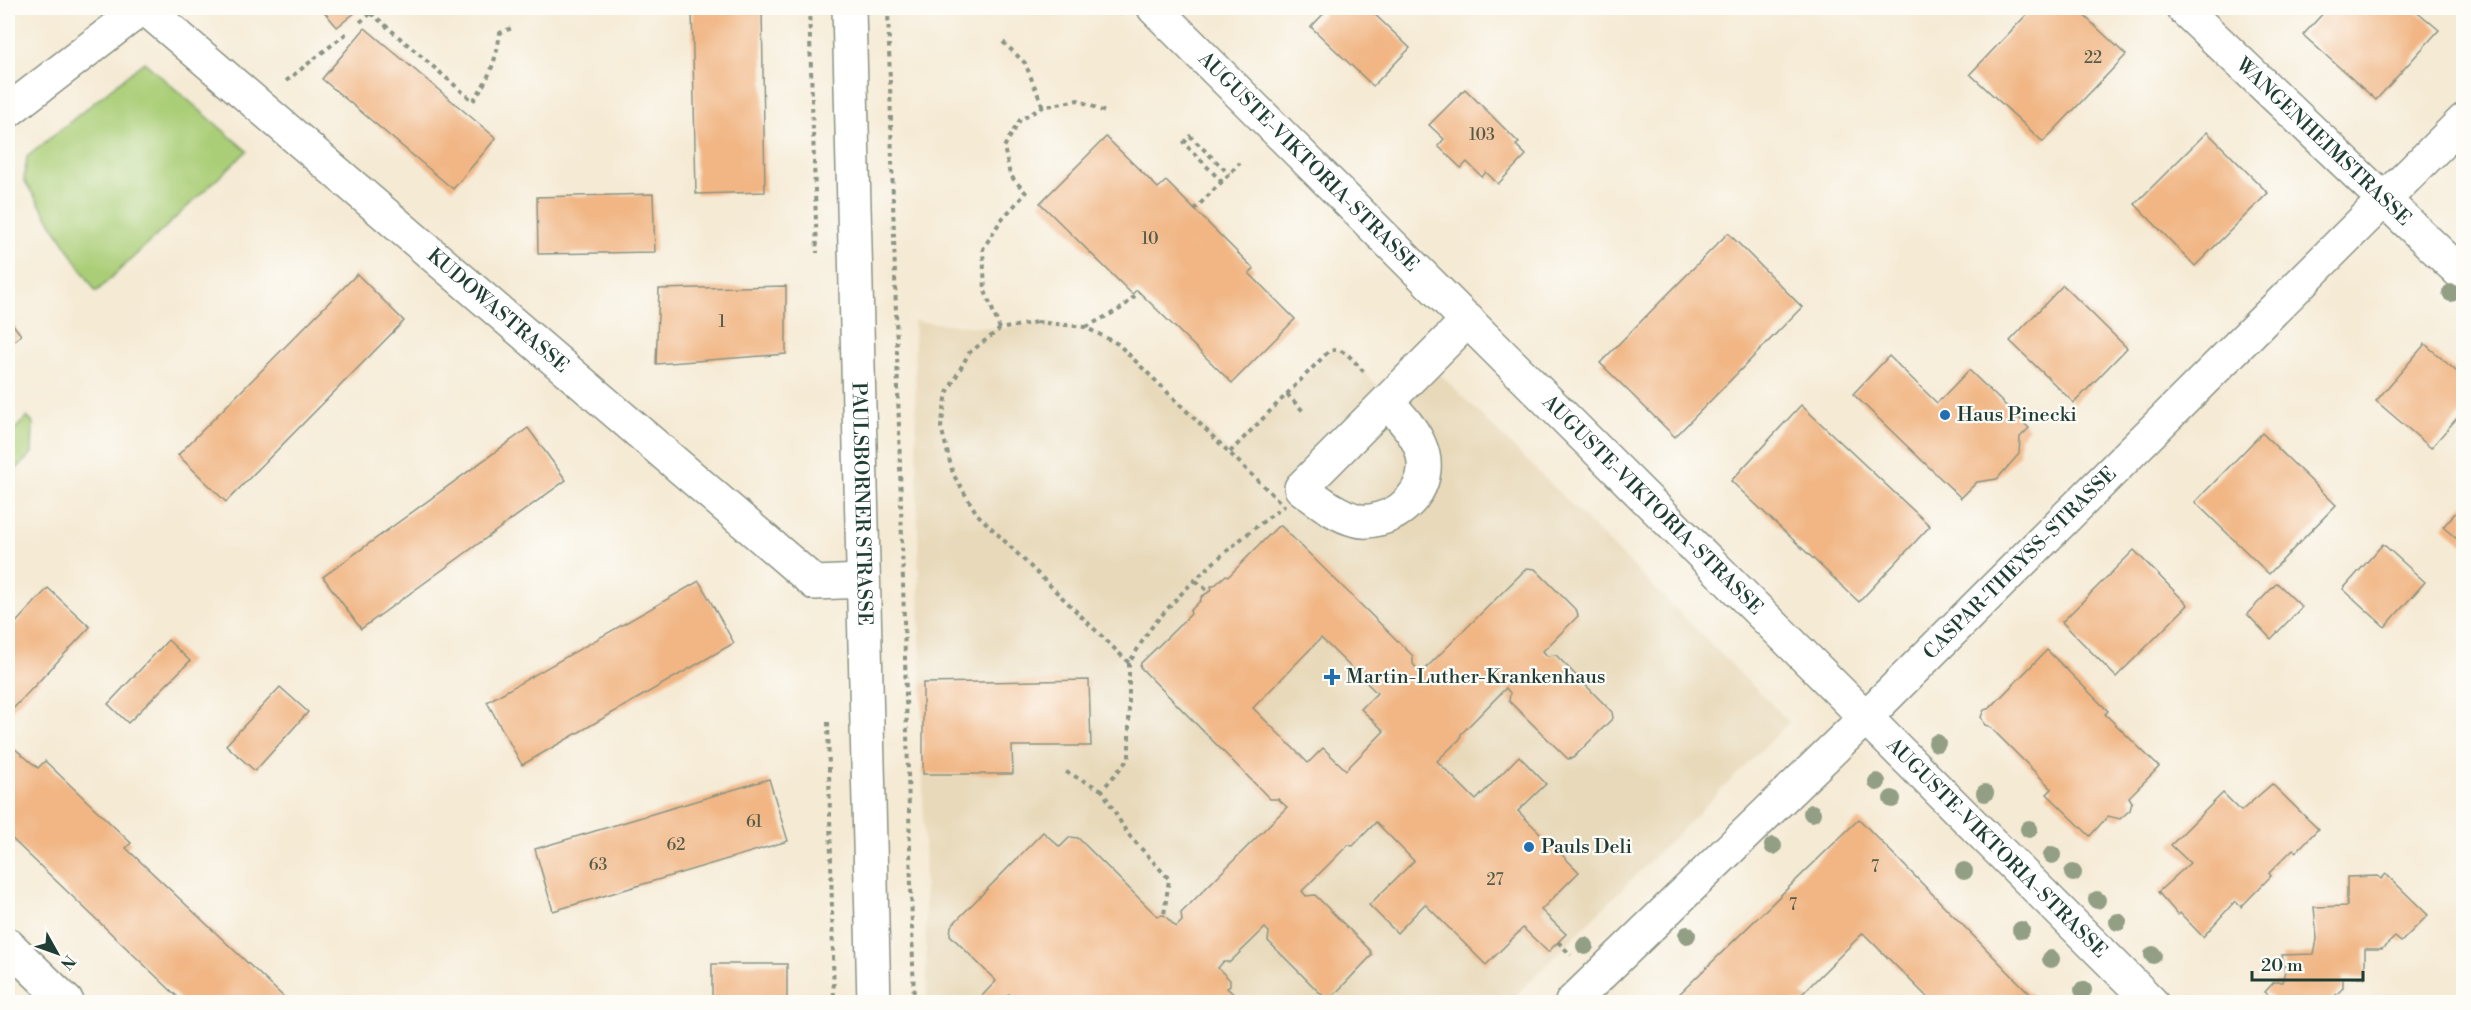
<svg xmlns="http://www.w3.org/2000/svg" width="2471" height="1010" font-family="'Libre Bodoni',serif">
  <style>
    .built { fill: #e8d9ba }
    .green { fill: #aace77; stroke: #648656; stroke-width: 1.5 }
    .building { fill: #f1b684; fill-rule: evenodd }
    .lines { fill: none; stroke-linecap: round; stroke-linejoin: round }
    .minor-casing { stroke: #8a9484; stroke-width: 36 }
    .path { stroke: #8a9484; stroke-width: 4; stroke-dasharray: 4.5 4.5; stroke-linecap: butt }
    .minor { stroke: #fff; stroke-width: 33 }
    .tree { fill: #939f85 }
    .poi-dot { fill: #1f6fb2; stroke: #fdfcf7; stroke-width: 2 }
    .labels { text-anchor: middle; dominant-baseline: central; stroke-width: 4.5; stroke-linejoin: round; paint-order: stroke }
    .number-label { font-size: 16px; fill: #545b48 }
    .street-label { font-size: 20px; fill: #1f3d34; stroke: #fdfcf7 }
    .poi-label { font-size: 20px; fill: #1f3d34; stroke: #fdfcf7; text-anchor: start }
  </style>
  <rect width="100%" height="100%" fill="#fdfcf7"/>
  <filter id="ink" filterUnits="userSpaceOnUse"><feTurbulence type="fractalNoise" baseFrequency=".0167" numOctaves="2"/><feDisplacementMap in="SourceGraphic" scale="12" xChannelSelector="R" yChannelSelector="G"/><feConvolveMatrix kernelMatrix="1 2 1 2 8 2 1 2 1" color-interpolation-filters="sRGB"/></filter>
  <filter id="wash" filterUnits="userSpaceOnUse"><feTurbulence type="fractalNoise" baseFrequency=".008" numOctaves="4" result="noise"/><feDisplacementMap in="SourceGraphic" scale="24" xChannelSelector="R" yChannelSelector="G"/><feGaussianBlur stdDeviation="1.35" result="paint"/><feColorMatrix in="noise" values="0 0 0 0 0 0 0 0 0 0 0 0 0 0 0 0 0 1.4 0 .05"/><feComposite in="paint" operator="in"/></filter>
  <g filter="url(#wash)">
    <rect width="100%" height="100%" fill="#f5ead4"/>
    <path class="built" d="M914,321L1000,329L1037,322L1085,327L1118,344L1230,452L1329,351L1337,349L1343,350L1378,386L1387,401L1427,361L1789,722L1509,1002H927Z"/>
    <g class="green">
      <path d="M144,62L247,151L96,292L24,180L27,157Z"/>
      <path d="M27,417L33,423L32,453L8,478V436Z"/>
    </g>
    <g id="blocks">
      <g class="building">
        <path d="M321,8H361L337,27Z"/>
        <path d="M692,8H762L765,192L696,194Z"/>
        <path d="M1329,8H1368L1410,48L1373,86L1311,27Z"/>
        <path d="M2033,8H2076L2126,55L2043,142L1970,74Z"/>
        <path d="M2328,8H2413L2439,30L2376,100L2303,35Z"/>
        <path d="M365,28L496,138L453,189L322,79Z"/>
        <path d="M1465,89L1519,143L1516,145L1526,155L1498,184L1486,172L1482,177L1467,162L1461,168L1438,146L1444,139L1429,125Z"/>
        <path d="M2207,132L2268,193L2195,266L2135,204Z"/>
        <path d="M1106,137L1158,188L1166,181L1254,269L1249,273L1295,319L1232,383L1137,290L1132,294L1040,203Z"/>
        <path d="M653,194L655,252L538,254L537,197Z"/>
        <path d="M1728,233L1802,307L1675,437L1600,363Z"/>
        <path d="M357,274L404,321L226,502L178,455Z"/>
        <path d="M2063,285L2127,348L2074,403L2010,341Z"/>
        <path d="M786,286V354L656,364L659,289Z"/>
        <path d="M8,318L21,335L8,346Z"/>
        <path d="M2425,344L2464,378V410L2431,448L2376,401Z"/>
        <path d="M1889,356L1937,403L1969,370L2029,428L2020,437L2019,454L1997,479L1977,482L1961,498L1853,394Z"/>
        <path d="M1801,405L1930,526L1859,602L1731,481Z"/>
        <path d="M528,428L566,480L361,629L323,577Z"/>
        <path d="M2262,433L2336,505L2269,574L2195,502Z"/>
        <path d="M2464,503V545L2443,527Z"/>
        <path d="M1281,526L1413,656V664L1421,673L1527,568L1535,569L1577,611L1578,616L1543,651L1547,656L1556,655L1612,712L1613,718L1573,758L1568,759L1509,701L1510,693L1506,688L1461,734L1460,739L1437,761L1476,800L1519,756L1546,784L1518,811L1579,872L1541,910L1566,934L1548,952L1523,928L1486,965L1425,904L1397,933L1369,905L1414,861L1376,822L1353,846L1348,845L1302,891L1306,896L1315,895L1370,950L1372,955L1332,997H1324L1268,941L1269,932L1265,928L1230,962H1223L1218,968L1230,980V986L1227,988L1242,1002H1018L1009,994L1000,1002H980V998L996,981L950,935L951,926L1043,832L1060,847L1070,837L1078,838L1157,916L1164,915L1176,927L1182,921L1181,913L1287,807L1278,799H1270L1140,667L1141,663L1191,614L1190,611L1201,600V597L1212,590L1211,586H1214L1226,575L1229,576L1277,527ZM1321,638L1377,693L1361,709L1384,731L1346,770L1323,748L1308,763L1253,708Z"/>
        <path d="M2383,544L2425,582L2385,627L2343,589Z"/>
        <path d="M2134,550L2188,605L2116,677L2062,622Z"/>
        <path d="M699,581L734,643L522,765L487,702Z"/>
        <path d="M2277,583L2302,607L2271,639L2247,614Z"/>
        <path d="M48,588L90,627L10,712L8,710V631Z"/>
        <path d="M168,640L190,661L128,723L108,704Z"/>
        <path d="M2047,650L2108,711L2105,714L2159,767L2129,797L2132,802L2130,810L2120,819L2108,816L2090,836L2047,794L2052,789L1989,726L1985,725L1981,717L1984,710L1990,708Z"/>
        <path d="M1089,680L1091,746H1012L1013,774H923V683Z"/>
        <path d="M280,687L308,712L255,771L226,745Z"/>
        <path d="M8,743L38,768L45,761L131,843L126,848L289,1002H183L8,835Z"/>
        <path d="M769,779L788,841L553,911L535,849Z"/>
        <path d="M2272,784L2318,829L2296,852L2293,849L2269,873L2271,876L2241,907L2235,901L2203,937L2180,913L2178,915L2158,892L2190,863L2171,845L2223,793L2241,811Z"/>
        <path d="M1859,819L2034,998L2029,1002H1932L1863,933L1802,994L1811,1002H1671Z"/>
        <path d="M2386,874L2428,915L2401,942L2395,937L2382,949H2365V978L2343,977V988L2329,1002H2276L2265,992L2274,982H2282L2285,971L2282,955L2314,954L2317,939L2314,907L2347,906V877L2378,876L2381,879Z"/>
        <rect x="712" y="964" width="75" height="38"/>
      </g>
    </g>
  </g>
  <g filter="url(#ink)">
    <use href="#blocks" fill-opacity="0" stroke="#8a9484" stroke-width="1.5"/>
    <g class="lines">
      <defs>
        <g id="minor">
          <path id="s1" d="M145,8L815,583L863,581"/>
          <path id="s2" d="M849,8L874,1002"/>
          <path id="s3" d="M1154,8L2151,1002"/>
          <path id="s4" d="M2183,8L2464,276"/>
          <path d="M8,111L142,8"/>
          <path d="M1387,402C1399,415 1413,429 1420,446C1434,478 1411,511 1379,519C1372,521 1363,522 1356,520C1336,515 1318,500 1301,488L1468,320"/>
          <path d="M8,945L67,1002"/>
          <path id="s5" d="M1572,1002L1866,717L2464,120"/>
        </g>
      </defs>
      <use href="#minor" class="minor-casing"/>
      <g class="path">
        <path d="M809,8L817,253"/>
        <path d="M888,8L914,1002"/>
        <path d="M1112,8L1120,15"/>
        <path d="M371,13L473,101C490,77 496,61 500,33L514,27"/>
        <path d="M360,22L378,8"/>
        <path d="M1003,42L1025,63L1043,107"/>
        <path d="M286,81L347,33"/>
        <path d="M1222,182L1184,143L1190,136L1229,174"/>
        <path d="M1194,210L1240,163"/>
        <path d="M1037,322L1085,327L1118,344L1284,506C1236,541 1189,581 1151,628C1143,639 1136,652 1129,663L977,514L953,474L941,427L947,393L969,353L1000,329Z"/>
        <path d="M1086,327L1122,308L1139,292"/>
        <path d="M1000,329L985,291L983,249L1001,220L1026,193L1010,175L1004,147L1020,120L1043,107L1078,100L1105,112"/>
        <path d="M1287,394L1304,412"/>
        <path d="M1230,452L1329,351C1345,346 1354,362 1365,373"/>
        <path d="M1196,581L1209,592"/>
        <path d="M1129,663V758L1102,790L1127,833L1169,879L1164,915"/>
        <path d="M828,722L834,1002"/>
        <path d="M1066,772L1102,790"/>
        <path d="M1558,942L1571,955"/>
      </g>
      <use href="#minor" class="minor"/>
    </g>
    <g class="tree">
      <circle cx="2451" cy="293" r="9"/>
      <circle cx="1937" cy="743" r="9"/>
      <circle cx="1877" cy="782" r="9"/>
      <circle cx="1985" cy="793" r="9"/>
      <circle cx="1892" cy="799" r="9"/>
      <circle cx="1812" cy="813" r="9"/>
      <circle cx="2029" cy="829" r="9"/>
      <circle cx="1773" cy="846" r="9"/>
      <circle cx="2052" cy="855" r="9"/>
      <circle cx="1964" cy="871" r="9"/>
      <circle cx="2073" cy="873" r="9"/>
      <circle cx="2097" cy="900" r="9"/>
      <circle cx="2118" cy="922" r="9"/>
      <circle cx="2021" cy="930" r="9"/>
      <circle cx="1687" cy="935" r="9"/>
      <circle cx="1585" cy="946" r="9"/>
      <circle cx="2153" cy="955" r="9"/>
      <circle cx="2051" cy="959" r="9"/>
      <circle cx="2083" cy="990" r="9"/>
    </g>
  </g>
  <g class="poi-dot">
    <circle cx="1945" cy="415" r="6"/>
    <path d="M1329 668h6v6h6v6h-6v6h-6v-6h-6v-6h6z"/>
    <circle cx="1529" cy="847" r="6"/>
  </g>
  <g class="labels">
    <g class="number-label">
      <text x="2093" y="58">22</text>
      <text x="1482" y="135">103</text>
      <text x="1150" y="239">10</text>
      <text x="722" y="322">1</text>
      <text x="754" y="822">61</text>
      <text x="676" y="845">62</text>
      <text x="598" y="865">63</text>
      <text x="1875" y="867">7</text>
      <text x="1495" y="880">27</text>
      <text x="1793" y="905">7</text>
    </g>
    <g class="street-label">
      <text stroke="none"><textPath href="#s4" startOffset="194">WANGENHEIMSTRASSE</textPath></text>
      <text stroke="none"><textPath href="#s3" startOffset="218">AUGUSTE-VIKTORIA-STRASSE</textPath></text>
      <text stroke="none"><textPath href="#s1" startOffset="465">KUDOWASTRASSE</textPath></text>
      <text stroke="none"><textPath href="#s2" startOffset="496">PAULSBORNER STRASSE</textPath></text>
      <text stroke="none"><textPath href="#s3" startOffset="704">AUGUSTE-VIKTORIA-STRASSE</textPath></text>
      <text stroke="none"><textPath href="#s5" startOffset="627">CASPAR-THEYSS-STRASSE</textPath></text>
      <text stroke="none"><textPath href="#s3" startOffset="1190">AUGUSTE-VIKTORIA-STRASSE</textPath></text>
    </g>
    <g class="poi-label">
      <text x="1957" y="415">Haus Pinecki</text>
      <text x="1346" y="677">Martin-Luther-Krankenhaus</text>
      <text x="1541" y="847">Pauls Deli</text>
    </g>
  </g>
  <rect width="2471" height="1010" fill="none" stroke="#fdfcf7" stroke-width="30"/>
  <g transform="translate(57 953) rotate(130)" stroke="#fdfcf7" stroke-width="4.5" paint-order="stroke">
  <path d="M0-4.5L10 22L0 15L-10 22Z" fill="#1f3d34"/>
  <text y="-9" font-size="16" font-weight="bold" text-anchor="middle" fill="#1f3d34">N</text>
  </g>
  <path d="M2252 971v9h111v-9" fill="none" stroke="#1f3d34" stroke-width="3"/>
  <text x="2261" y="971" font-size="18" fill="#1f3d34" stroke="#fdfcf7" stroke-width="4.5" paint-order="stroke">20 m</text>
</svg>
